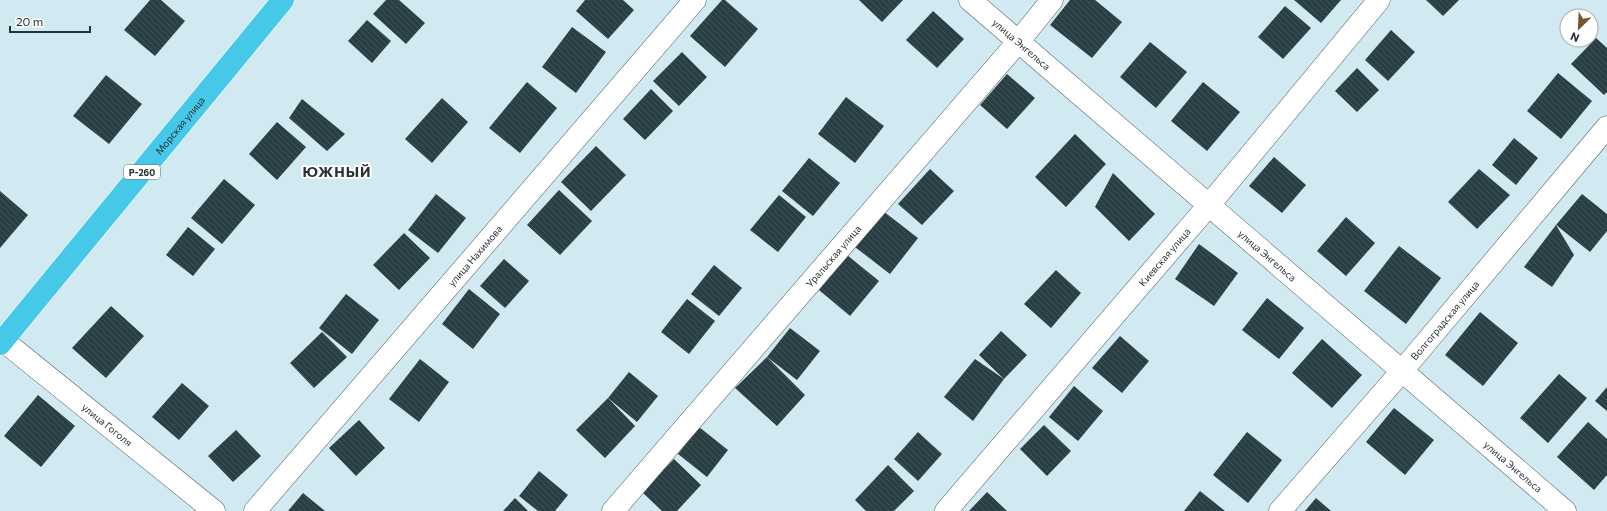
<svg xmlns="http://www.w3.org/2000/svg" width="1607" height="511" font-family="Commissioner,sans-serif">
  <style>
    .building { fill: url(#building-back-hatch) }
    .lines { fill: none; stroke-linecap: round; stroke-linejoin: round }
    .street-casing { stroke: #4a5f65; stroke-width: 23 }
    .highway-casing { stroke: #fff; stroke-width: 23 }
    .street { stroke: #fff; stroke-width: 22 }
    .highway { stroke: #46c8e8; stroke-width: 22 }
    .labels { text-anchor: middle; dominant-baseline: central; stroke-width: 4; stroke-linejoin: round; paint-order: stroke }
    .shield { fill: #fff; stroke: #686f71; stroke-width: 1 }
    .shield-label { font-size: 9px; font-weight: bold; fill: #283134 }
    .street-label { font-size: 10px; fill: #283134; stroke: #fff }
    .district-label { font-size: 14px; font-weight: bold; letter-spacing: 1px; fill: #283134; stroke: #fff }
  </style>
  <defs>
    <pattern id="building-back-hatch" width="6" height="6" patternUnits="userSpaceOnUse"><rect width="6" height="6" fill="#2a3f44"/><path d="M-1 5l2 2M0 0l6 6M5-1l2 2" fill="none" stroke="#405257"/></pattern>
  </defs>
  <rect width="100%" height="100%" fill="#d1e9f0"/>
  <g class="building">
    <path d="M150,0H161L185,21L155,56L124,30Z"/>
    <path d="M386,0H399L425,23L406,44L373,14Z"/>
    <path d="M585,0H623L634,10L608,39L576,11Z"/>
    <path d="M722,0H725L758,29L725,67L690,36Z"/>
    <path d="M859,0H903L882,22Z"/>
    <path d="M1070,0H1095L1122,22L1092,58L1050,25Z"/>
    <path d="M1294,0H1341L1321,23Z"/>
    <path d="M1426,0H1459L1443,16Z"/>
    <path d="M1285,6L1311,28L1283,59L1258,37Z"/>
    <path d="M933,11L964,39L937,68L906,40Z"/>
    <path d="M367,20L391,41L372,63L348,41Z"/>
    <path d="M572,27L606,52L576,93L542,67Z"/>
    <path d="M1391,30L1415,52L1388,81L1365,60Z"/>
    <path d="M1596,38L1607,48V92L1604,95L1571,64Z"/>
    <path d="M1150,42L1187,72L1156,108L1120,77Z"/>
    <path d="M682,52L707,77L679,106L653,81Z"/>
    <path d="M1357,68L1379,90L1357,112L1335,91Z"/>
    <path d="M1558,73L1592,101L1561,139L1527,111Z"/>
    <path d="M1007,74L1035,98L1007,129L980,105Z"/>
    <path d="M106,75L142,104L109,144L73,116Z"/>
    <path d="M527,82L557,108L520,153L489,128Z"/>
    <path d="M1203,82L1240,112L1207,151L1171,121Z"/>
    <path d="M651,89L673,111L645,140L623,119Z"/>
    <path d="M846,97L884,126L855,163L818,134Z"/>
    <path d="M442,98L468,122L432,163L405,139Z"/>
    <path d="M302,99L345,134L327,151L289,118Z"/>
    <path d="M277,122L306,147L277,180L249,154Z"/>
    <path d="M1075,134L1106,164L1066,207L1035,177Z"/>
    <path d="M1514,138L1538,158L1516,185L1492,165Z"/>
    <path d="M596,146L626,175L591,211L561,182Z"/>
    <path d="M1274,157L1306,185L1282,213L1249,186Z"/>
    <path d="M809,158L840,183L813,216L782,191Z"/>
    <path d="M930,169L954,191L922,225L898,204Z"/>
    <path d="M1479,169L1510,195L1477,229L1448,202Z"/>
    <path d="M1113,173L1155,214L1129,241L1095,207Z"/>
    <path d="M224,179L255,205L222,244L191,218Z"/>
    <path d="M559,190L592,221L560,255L527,225Z"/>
    <path d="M0,191L28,215L0,248Z"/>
    <path d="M436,194L466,218L438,253L408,230Z"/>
    <path d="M1582,194L1607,214V231L1590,252L1556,225Z"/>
    <path d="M779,195L806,217L778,252L750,230Z"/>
    <path d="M883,211L918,238L890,274L855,247Z"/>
    <path d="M1346,217L1375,243L1346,276L1317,251Z"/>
    <path d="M1556,225L1574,255L1552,287L1524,267Z"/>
    <path d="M188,227L215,249L193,276L166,255Z"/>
    <path d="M404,233L430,258L399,290L373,265Z"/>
    <path d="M1199,244L1238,273L1214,306L1175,279Z"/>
    <path d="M1399,246L1441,278L1406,324L1364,291Z"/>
    <path d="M847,255L879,281L850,316L819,290Z"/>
    <path d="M504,259L529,281L505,308L480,286Z"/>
    <path d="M714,265L742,288L719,316L691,294Z"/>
    <path d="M1056,270L1081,293L1051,328L1024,304Z"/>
    <path d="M469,289L500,314L473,349L442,324Z"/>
    <path d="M346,294L379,320L352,354L319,328Z"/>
    <path d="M1267,298L1304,328L1279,359L1242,330Z"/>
    <path d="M687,299L715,321L689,354L661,332Z"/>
    <path d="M111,306L144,336L106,378L72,348Z"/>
    <path d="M1480,312L1518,343L1483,386L1445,355Z"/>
    <path d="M790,328L820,351L797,380L767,357Z"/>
    <path d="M1001,331L1027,355L1004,379L979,355Z"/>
    <path d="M322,332L347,357L314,388L290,363Z"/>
    <path d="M1120,336L1149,361L1122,393L1092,368Z"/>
    <path d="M1322,339L1362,375L1332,408L1292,373Z"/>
    <path d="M767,357L805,395L777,426L735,388Z"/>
    <path d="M420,359L449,382L419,422L389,399Z"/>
    <path d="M975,359L1004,379L973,421L944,397Z"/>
    <path d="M629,372L658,396L637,422L608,398Z"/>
    <path d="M1559,374L1587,398L1548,443L1520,418Z"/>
    <path d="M182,383L209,406L179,440L152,417Z"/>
    <path d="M1074,386L1103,411L1078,441L1049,417Z"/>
    <path d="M1607,387V411L1595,401Z"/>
    <path d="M38,395L75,426L41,467L4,436Z"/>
    <path d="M608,398L635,426L605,458L576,430Z"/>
    <path d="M1394,408L1434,440L1405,475L1366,442Z"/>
    <path d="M359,420L385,448L356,476L329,448Z"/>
    <path d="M1588,422L1607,439V475L1594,490L1557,457Z"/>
    <path d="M1044,425L1071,451L1047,476L1020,449Z"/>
    <path d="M699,427L728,450L707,477L678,454Z"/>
    <path d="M236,430L261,456L233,482L208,456Z"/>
    <path d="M918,432L942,454L918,481L894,459Z"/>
    <path d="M1247,432L1282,460L1248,503L1213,475Z"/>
    <path d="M674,459L701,485L677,511H662L642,492Z"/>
    <path d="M888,465L914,491L894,511H866L855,500Z"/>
    <path d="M539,471L568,495L555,511H538L519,496Z"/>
    <path d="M1200,491L1225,511H1184Z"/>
    <path d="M987,492L1007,511H969Z"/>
    <path d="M303,493L325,511H288Z"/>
    <path d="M515,498L528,511H503Z"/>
    <path d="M1316,498L1331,511H1305Z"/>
  </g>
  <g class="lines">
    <defs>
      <g id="street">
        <path id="s1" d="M970,0L1565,511"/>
        <path id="s2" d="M0,338L214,511"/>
        <path id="s3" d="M255,511L695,0"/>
        <path id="s4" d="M613,511L1018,42L1052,0"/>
        <path id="s5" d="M946,511L1209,205L1379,0"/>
        <path id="s6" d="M1280,511L1402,371L1607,127"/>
      </g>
      <g id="highway">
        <path id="s7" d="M0,344L283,0"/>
      </g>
    </defs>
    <use href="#street" class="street-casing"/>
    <use href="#highway" class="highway-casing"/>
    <use href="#street" class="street"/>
    <use href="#highway" class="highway"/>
  </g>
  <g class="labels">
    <rect class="shield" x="124" y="165" width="36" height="14" rx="3"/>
    <g class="shield-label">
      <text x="142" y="172">Р-260</text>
    </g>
    <g class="street-label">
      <text stroke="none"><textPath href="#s1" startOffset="68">улица Энгельса</textPath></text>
      <text stroke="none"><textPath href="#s7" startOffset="283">Морская улица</textPath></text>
      <text stroke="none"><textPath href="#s3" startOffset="337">улица Нахимова</textPath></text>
      <text stroke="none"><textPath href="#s1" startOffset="392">улица Энгельса</textPath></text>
      <text stroke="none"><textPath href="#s4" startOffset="337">Уральская улица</textPath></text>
      <text stroke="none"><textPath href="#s5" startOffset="335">Киевская улица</textPath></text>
      <text stroke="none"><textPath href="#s6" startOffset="252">Волгоградская улица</textPath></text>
      <text stroke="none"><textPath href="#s2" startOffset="138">улица Гоголя</textPath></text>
      <text stroke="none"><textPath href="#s1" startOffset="716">улица Энгельса</textPath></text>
    </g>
    <g class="district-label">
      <text x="337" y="171">ЮЖНЫЙ</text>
    </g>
  </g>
  <g transform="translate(1579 28) rotate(204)"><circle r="19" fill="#ffffff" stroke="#a9adae"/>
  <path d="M0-3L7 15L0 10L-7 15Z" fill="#76542c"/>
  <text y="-6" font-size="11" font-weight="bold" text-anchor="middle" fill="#283134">N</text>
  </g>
  <path d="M10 26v6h80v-6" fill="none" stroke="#283134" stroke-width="2"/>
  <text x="16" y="26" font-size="12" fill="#283134" stroke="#ffffff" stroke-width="3" paint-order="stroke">20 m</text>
</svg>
